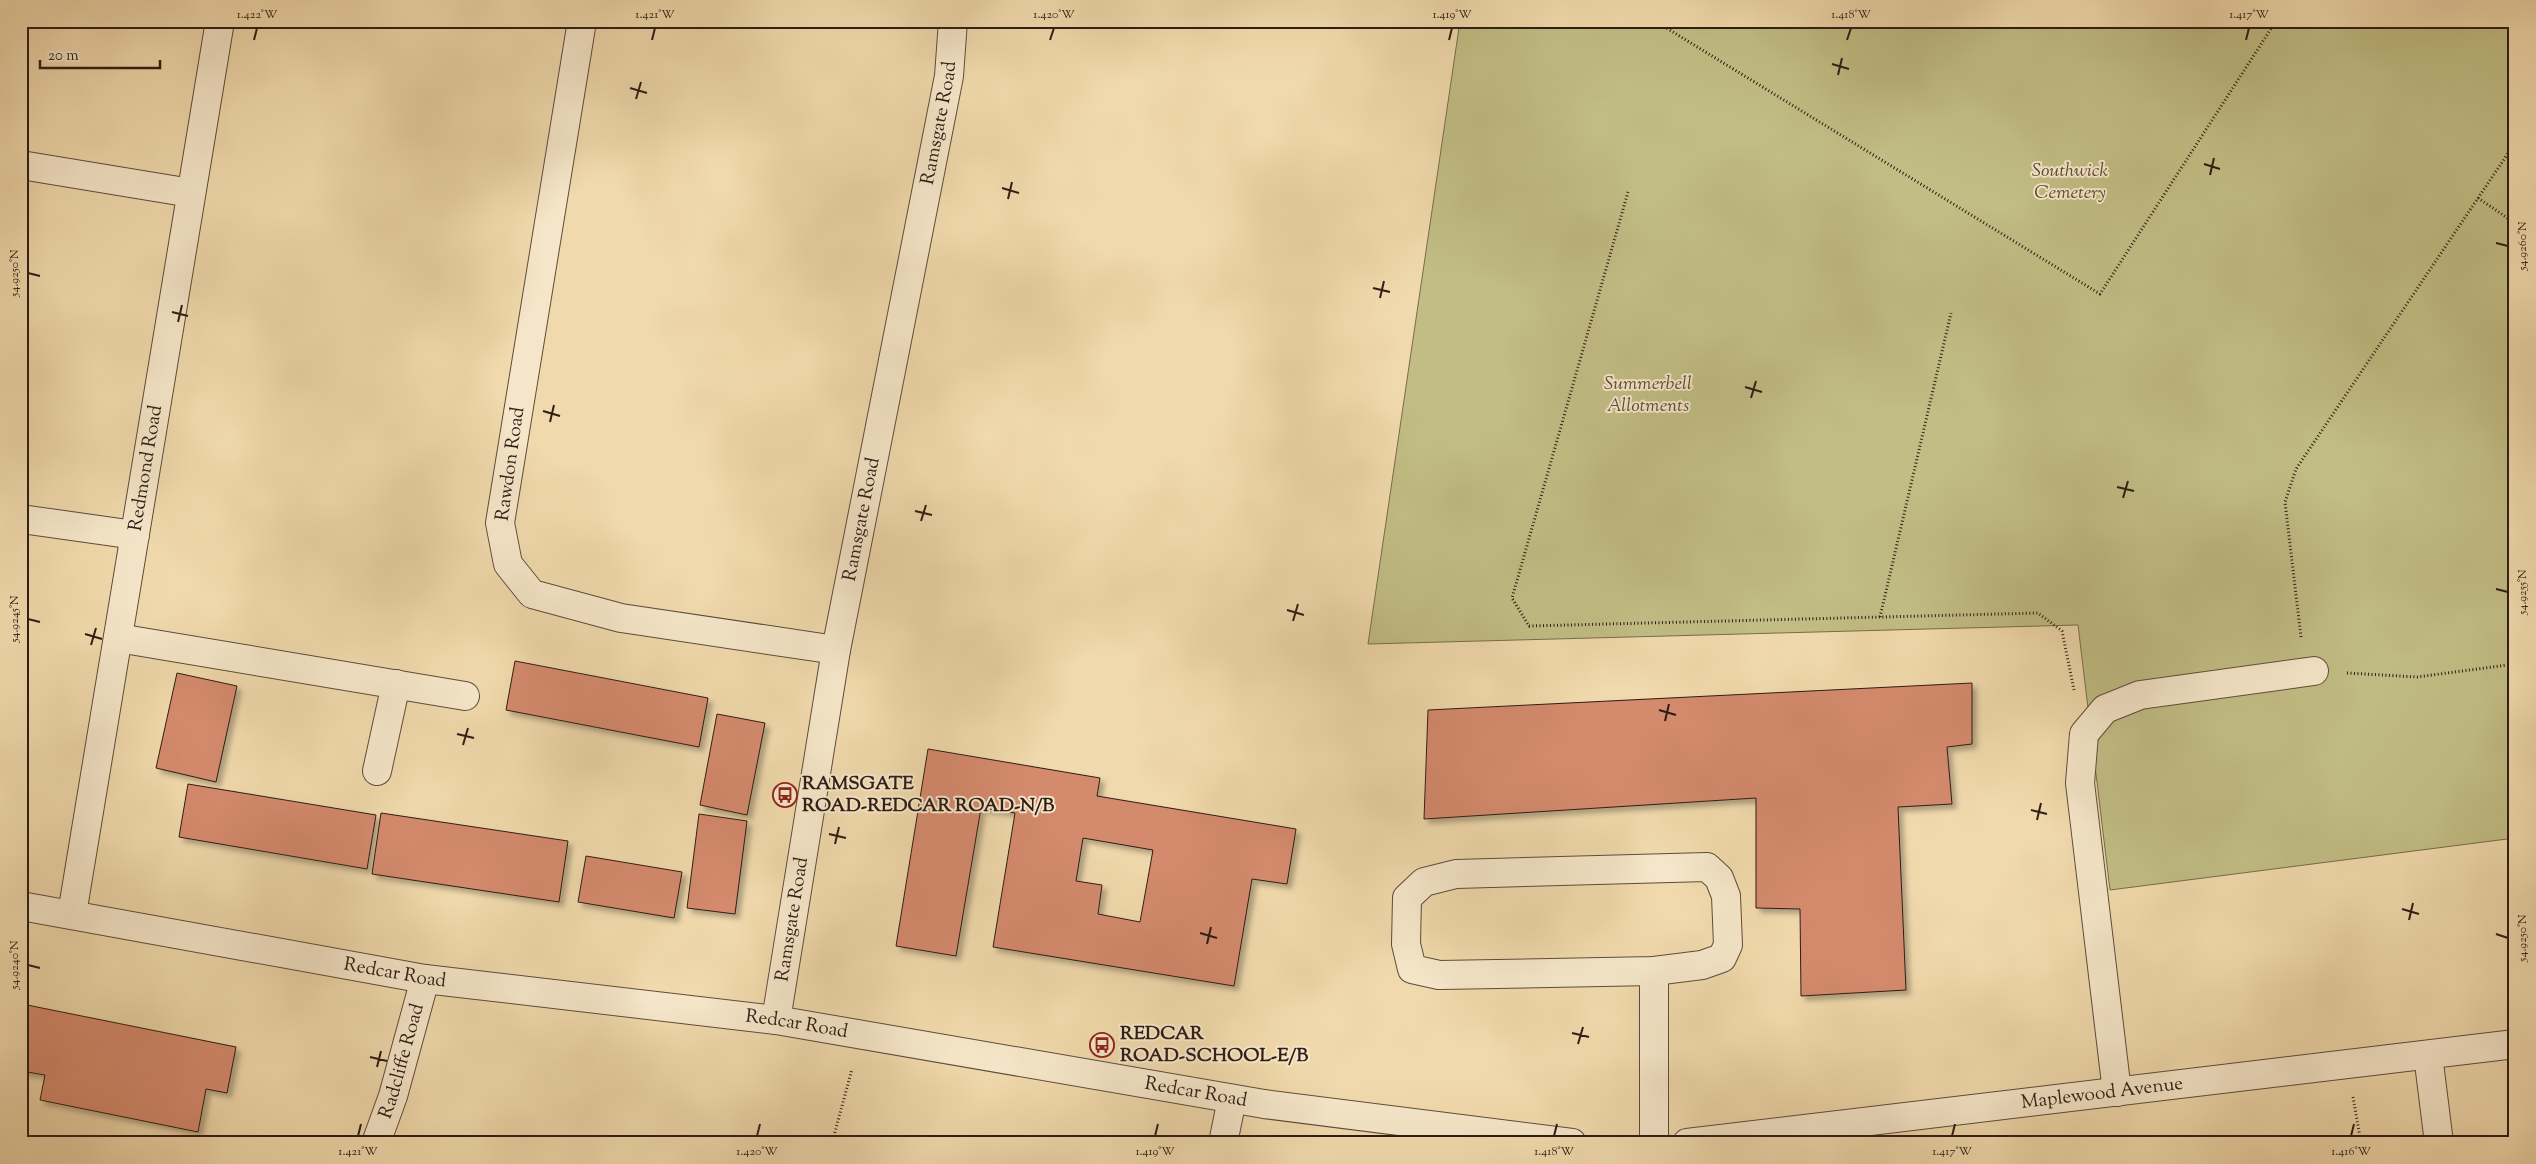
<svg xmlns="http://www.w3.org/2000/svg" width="2536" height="1164" font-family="'Sorts Mill Goudy',serif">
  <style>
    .green { fill: #c1bd84; stroke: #786c4c }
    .building { fill: #d48a6d; stroke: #2f1c15; fill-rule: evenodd; filter: url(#shadow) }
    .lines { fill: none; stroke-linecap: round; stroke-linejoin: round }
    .minor-casing { stroke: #5f4b3b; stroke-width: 30 }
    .path { stroke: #2f1c15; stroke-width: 3; stroke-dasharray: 1 2.5; stroke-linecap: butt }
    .minor { stroke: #f5e6c9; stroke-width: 28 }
    .ticks { fill: none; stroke: #2f1c15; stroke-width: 2 }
    .labels { text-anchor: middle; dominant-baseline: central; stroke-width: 4; stroke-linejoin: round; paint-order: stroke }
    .street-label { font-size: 19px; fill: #2f1c15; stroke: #f5e6c9 }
    .park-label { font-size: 19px; font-style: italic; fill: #5b4c36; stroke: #f5e6c9 }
    .poi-label { font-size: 19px; font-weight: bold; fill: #2f1c15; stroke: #f5e6c9; text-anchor: start }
    .neatline { fill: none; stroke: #2f1c15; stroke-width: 2 }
    .ticks-label { font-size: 12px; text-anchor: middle; fill: #2f1c15 }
  </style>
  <defs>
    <filter id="shadow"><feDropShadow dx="4.5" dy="4.5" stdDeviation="2.5" flood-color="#0004"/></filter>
  </defs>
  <rect width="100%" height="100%" fill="#f0d9ac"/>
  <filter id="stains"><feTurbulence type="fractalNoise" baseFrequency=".004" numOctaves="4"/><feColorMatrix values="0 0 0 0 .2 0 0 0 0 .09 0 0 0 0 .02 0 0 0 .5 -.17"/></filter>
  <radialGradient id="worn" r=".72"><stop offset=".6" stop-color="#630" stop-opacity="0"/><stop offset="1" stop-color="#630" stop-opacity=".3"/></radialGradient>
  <path class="green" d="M1460,21H2515V838L2110,890L2078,625L1368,644Z"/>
  <g class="building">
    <path d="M515,661L708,698L699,747L506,710Z"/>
    <path d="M177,673L237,686L216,782L156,768Z"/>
    <path d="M1972,683V744L1947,747L1952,804L1898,807L1906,990L1801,996L1800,909L1756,908V798L1424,819L1428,710Z"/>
    <path d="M717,714L765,723L747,815L700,805Z"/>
    <path d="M928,749L1100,778L1097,796L1296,829L1287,884L1252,879L1234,986L993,947L1015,813L981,808L956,956L896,946ZM1083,838L1153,850L1140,922L1098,914L1102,885L1076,881Z"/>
    <path d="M188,784L376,815L367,869L179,837Z"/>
    <path d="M381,813L568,841L559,902L372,874Z"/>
    <path d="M699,814L747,821L735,914L687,908Z"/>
    <path d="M586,856L682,872L674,918L578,902Z"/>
    <path d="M22,1004L236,1047L227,1093L206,1089L198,1132L40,1100L45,1075L21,1071Z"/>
  </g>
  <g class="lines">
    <defs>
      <g id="minor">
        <path d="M582,21L500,523L508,564L532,594L621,618L836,650"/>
        <path d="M21,165L191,193"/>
        <path d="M21,519L135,535"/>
        <path d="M118,638L465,696"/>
        <path d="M377,771L396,684"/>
        <path d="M1707,867L1719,878L1726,896L1728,945L1722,958L1702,965L1654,971L1439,975L1412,969L1406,944L1407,898L1424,882L1456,874Z"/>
        <path id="s1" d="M21,906L425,979L776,1020L1264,1104L1572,1143"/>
        <path id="s2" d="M72,914L220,21"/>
        <path id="s3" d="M776,1020L836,650L949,76L953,21"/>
        <path d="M2428,1055L2439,1143"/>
        <path d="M2117,1092L2080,783L2084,734L2105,709L2140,695L2314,671"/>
        <path id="s4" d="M376,1143L393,1096L425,979"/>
        <path d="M1223,1143L1232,1099"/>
        <path d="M1654,1143V971"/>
        <path id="s5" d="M1687,1143L2515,1044"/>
      </g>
    </defs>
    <use href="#minor" class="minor-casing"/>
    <g class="path">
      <path d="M1655,21L2100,294L2276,21"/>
      <path d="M1628,192L1512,598L1529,626L2038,613L2062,631L2074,690"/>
      <path d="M2478,198L2515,223"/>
      <path d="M1880,617L1951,313"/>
      <path d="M2301,637L2285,502L2296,469L2515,143"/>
      <path d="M2347,673L2417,677L2515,664"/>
      <path d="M2353,1097L2361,1143"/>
      <path d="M832,1143L852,1069"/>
    </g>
    <use href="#minor" class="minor"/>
  </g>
  <path class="ticks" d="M254,40L257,28M652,40L655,28M1050,40L1054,28M1449,40L1452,28M1847,40L1851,28M2246,40L2249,28M1832,64L1849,69M1838,75L1842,58M630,88L647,93M636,99L641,82M2204,164L2220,169M2210,175L2214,158M1002,188L1019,193M1008,199L1012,182M2496,243L2508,246M28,273L40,276M1373,288L1390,292M1380,298L1384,281M172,312L188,316M178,322L182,305M1745,387L1762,392M1751,398L1756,381M543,411L560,416M550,422L554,405M2117,487L2134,491M2123,498L2128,481M915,511L932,515M921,521L926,505M2496,589L2508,592M1287,610L1304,615M28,619L40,622M1293,621L1298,604M85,634L102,639M91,645L96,628M1659,710L1676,715M1665,721L1669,704M457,734L474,738M463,745L468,728M2031,810L2047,814M2037,820L2041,803M829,834L846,838M835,844L839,827M2402,909L2419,914M2409,920L2413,903M1200,933L1217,938M2496,934L2508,938M1207,944L1211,927M28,965L40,968M1572,1033L1589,1037M1578,1044L1583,1027M370,1057L387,1061M377,1067L381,1051M358,1136L361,1124M757,1136L760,1124M1155,1136L1158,1124M1554,1136L1557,1124M1952,1136L1955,1124M2351,1136L2354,1124"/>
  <defs>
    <symbol id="bus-ring" viewBox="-11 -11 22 22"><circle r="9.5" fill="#f5e6c9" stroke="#8f2418" stroke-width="1.5"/><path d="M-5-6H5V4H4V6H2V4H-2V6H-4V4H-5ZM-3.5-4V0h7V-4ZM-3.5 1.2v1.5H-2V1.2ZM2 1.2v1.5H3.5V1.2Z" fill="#8f2418"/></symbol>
  </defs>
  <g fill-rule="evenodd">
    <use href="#bus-ring" x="771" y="781" width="28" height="28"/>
    <use href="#bus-ring" x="1088" y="1031" width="28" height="28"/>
  </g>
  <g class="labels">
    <g class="street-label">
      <text stroke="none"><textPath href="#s3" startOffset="912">Ramsgate Road</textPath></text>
      <text transform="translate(511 464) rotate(-82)">Rawdon Road</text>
      <text stroke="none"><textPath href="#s2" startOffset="452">Redmond Road</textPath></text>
      <text stroke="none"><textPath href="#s3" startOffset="508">Ramsgate Road</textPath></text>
      <text stroke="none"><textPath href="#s3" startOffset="102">Ramsgate Road</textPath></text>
      <text stroke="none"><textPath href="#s1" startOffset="380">Redcar Road</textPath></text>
      <text stroke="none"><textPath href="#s1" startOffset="785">Redcar Road</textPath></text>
      <text stroke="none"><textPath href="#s4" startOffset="86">Radcliffe Road</textPath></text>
      <text stroke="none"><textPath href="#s1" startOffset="1190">Redcar Road</textPath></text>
      <text stroke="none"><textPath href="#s5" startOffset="418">Maplewood Avenue</textPath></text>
    </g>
    <g class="park-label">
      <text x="2070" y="171">Southwick<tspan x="2070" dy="22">Cemetery</tspan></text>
      <text x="1648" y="384">Summerbell<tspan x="1648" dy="22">Allotments</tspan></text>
    </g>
    <g class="poi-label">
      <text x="802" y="784">RAMSGATE<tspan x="802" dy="22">ROAD-REDCAR ROAD-N/B</tspan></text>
      <text x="1120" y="1034">REDCAR<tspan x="1120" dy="22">ROAD-SCHOOL-E/B</tspan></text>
    </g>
  </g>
  <rect width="2536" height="1164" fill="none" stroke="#f0d9ac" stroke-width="55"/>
  <path d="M40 60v8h120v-8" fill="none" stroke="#2f1c15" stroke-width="2.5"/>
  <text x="48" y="60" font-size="15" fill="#2f1c15" stroke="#f5e6c9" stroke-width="4" paint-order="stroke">20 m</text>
  <rect x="28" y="28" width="2480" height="1108" class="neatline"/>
  <g class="ticks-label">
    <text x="257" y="18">1.422°W</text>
    <text x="655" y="18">1.421°W</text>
    <text x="1054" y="18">1.420°W</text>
    <text x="1452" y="18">1.419°W</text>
    <text x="1851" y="18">1.418°W</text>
    <text x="2249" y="18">1.417°W</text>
    <text transform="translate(2522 246) rotate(-90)" y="4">54.9260°N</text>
    <text transform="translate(14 273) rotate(-90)" y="4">54.9250°N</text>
    <text transform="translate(2522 592) rotate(-90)" y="4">54.9255°N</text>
    <text transform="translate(14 619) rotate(-90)" y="4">54.9245°N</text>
    <text transform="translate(2522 938) rotate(-90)" y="4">54.9250°N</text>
    <text transform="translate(14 965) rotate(-90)" y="4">54.9240°N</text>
    <text x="358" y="1155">1.421°W</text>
    <text x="757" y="1155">1.420°W</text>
    <text x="1155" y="1155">1.419°W</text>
    <text x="1554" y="1155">1.418°W</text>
    <text x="1952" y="1155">1.417°W</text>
    <text x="2351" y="1155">1.416°W</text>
  </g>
  <rect width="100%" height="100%" filter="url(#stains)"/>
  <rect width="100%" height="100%" fill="url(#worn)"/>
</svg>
